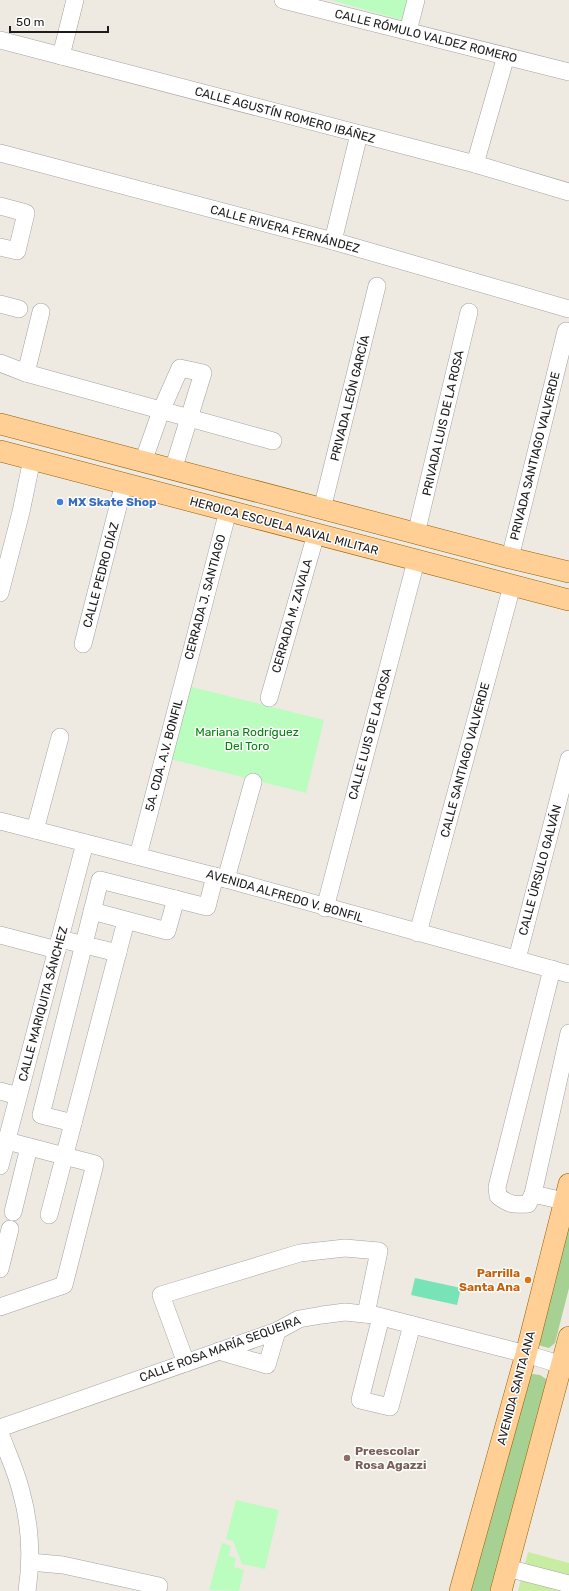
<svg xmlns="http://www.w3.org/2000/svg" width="569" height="1591" font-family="Rubik,sans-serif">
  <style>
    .grass { fill: #c9eca3 }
    .forest { fill: #a7d093 }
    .park { fill: #bafdbe }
    .pitch { fill: #79e3b8 }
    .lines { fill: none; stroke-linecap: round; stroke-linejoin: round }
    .minor-casing { stroke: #a3a3a3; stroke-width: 18 }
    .major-casing { stroke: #946000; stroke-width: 22 }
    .minor { stroke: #fff; stroke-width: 17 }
    .major { stroke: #ffcf95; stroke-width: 21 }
    .shop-dot { fill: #3f7fe0; stroke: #fff; stroke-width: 1.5 }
    .food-dot { fill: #e8710a; stroke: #fff; stroke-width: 1.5 }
    .education-dot { fill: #8d6e63; stroke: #fff; stroke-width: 1.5 }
    .labels { text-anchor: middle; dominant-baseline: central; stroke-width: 3; stroke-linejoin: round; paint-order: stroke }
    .street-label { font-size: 12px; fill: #1c1c1c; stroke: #fff }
    .shop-label { font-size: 12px; font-weight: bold; fill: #366cbe; stroke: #fff; text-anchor: start }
    .park-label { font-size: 12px; fill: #05800c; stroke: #fff }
    .food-label { font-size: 12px; font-weight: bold; fill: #c56008; stroke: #fff; text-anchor: end }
    .education-label { font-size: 12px; font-weight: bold; fill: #785e54; stroke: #fff; text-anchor: start }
  </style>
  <rect width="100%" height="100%" fill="#eeeae1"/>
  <path class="grass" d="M528,1552L569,1563V1591H518Z"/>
  <g class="forest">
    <path d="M569,1218V1288L555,1343L549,1348L541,1346L537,1342Z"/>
    <path d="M533,1374L540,1375L546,1379L548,1386L492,1591H470L527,1376Z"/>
  </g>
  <g class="park">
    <path d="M331,0H408L402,20Z"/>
    <path d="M188,686L324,720L306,793L170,759Z"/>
    <path d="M236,1500L279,1510L265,1569L242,1564L233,1541L226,1539Z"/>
    <path d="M222,1543L231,1546L229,1556L236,1558L234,1567L244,1570L239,1591L209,1590Z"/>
  </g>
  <path class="pitch" d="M415,1278L461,1288L457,1305L411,1295Z"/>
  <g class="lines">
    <defs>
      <g id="minor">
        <path d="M283,0L569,72"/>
        <path d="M408,31L416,0"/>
        <path d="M0,40L475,164L569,192"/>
        <path d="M61,56L75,0"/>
        <path d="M0,153L333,241L569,309"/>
        <path d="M475,164L506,56"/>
        <path d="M0,206L26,213L17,251L0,247"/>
        <path d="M333,241L359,134"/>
        <path d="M0,304L19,309"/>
        <path d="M41,312L26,373L273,441"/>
        <path d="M0,363L26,373"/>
        <path d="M143,462L161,411L180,368L203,373L173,470"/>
        <path d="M322,509L377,286"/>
        <path d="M416,534L469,312"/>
        <path d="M510,558L566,331"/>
        <path d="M0,593L21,512L32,459"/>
        <path d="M83,644L124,483"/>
        <path d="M269,698L316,534"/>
        <path d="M0,821L226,879L569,974"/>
        <path d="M35,830L60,737"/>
        <path d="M138,856L228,511"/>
        <path d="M226,879L253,782"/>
        <path d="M325,908L416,561"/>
        <path d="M92,911L167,931L176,899"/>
        <path d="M418,933L512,586"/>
        <path d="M0,935L57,950"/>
        <path d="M60,939L118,953"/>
        <path d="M517,959L569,759"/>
        <path d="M552,969L497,1187L498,1196C509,1205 515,1205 528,1204L533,1194L569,1033"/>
        <path d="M0,1091L18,1096"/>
        <path d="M73,1123L41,1115L100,880L207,907L215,876"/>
        <path d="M0,1166L85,843"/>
        <path d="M533,1194L564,1201"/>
        <path d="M13,1212L29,1147"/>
        <path d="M49,1215L126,921"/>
        <path d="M0,1269L10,1229"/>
        <path d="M0,1307L64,1285L95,1164L7,1141"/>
        <path d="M381,1317L360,1400L390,1407L412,1325"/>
        <path d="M219,1351L267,1365L277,1331"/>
        <path d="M186,1363L161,1295L300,1253L345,1248L379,1251L366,1314"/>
        <path d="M0,1428L277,1331L299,1319L322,1315L345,1312L374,1315L526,1354L569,1367"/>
        <path d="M0,1433C7,1452 16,1471 21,1491C30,1523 32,1558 27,1591"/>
        <path d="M30,1562L63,1565L159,1586"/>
        <path d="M507,1568L569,1584"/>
      </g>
      <g id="major">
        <path d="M0,424L510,558L569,572"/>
        <path d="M0,451L569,600"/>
        <path d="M460,1591L526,1354L569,1184"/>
        <path d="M501,1591L569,1337"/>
      </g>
    </defs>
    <use href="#minor" class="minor-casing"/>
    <use href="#major" class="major-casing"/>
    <use href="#minor" class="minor"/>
    <use href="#major" class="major"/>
  </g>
  <circle class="shop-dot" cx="60" cy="502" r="4"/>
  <circle class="food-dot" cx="528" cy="1280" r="4"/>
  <circle class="education-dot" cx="347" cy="1458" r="4"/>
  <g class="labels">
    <g class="street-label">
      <text transform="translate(426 36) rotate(14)">CALLE RÓMULO VALDEZ ROMERO</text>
      <text transform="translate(285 115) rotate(15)">CALLE AGUSTÍN ROMERO IBÁÑEZ</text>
      <text transform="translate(285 229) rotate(15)">CALLE RIVERA FERNÁNDEZ</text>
      <text transform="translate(350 398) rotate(-76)">PRIVADA LEÓN GARCÍA</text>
      <text transform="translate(443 423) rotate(-77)">PRIVADA LUIS DE LA ROSA</text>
      <text transform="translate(535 456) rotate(-76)">PRIVADA SANTIAGO VALVERDE</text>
      <text transform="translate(284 526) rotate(15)">HEROICA ESCUELA NAVAL MILITAR</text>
      <text transform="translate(101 575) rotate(-75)">CALLE PEDRO DÍAZ</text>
      <text transform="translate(205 597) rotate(-75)">CERRADA J. SANTIAGO</text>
      <text transform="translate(292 616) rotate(-74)">CERRADA M. ZAVALA</text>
      <text transform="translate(370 734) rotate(-75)">CALLE LUIS DE LA ROSA</text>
      <text transform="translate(164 755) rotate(-75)">5A. CDA. A.V. BONFIL</text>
      <text transform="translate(465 760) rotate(-75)">CALLE SANTIAGO VALVERDE</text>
      <text transform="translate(540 870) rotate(-75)">CALLE ÚRSULO GALVÁN</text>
      <text transform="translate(285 896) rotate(16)">AVENIDA ALFREDO V. BONFIL</text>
      <text transform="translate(43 1004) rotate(-75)">CALLE MARIQUITA SÁNCHEZ</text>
      <text transform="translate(220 1349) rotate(-20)">CALLE ROSA MARÍA SEQUEIRA</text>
      <text transform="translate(516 1388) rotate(-75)">AVENIDA SANTA ANA</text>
    </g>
    <g class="shop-label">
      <text x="68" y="502">MX Skate Shop</text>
    </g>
    <g class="park-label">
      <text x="247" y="732">Mariana Rodríguez<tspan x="247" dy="14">Del Toro</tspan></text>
    </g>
    <g class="food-label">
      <text x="520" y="1273">Parrilla<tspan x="520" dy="14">Santa Ana</tspan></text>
    </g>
    <g class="education-label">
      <text x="355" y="1451">Preescolar<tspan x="355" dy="14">Rosa Agazzi</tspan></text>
    </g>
  </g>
  <path d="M10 26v6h98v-6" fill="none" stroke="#1c1c1c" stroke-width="2"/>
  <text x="16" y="26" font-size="12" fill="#1c1c1c" stroke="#ffffff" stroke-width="3" paint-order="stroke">50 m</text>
</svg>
